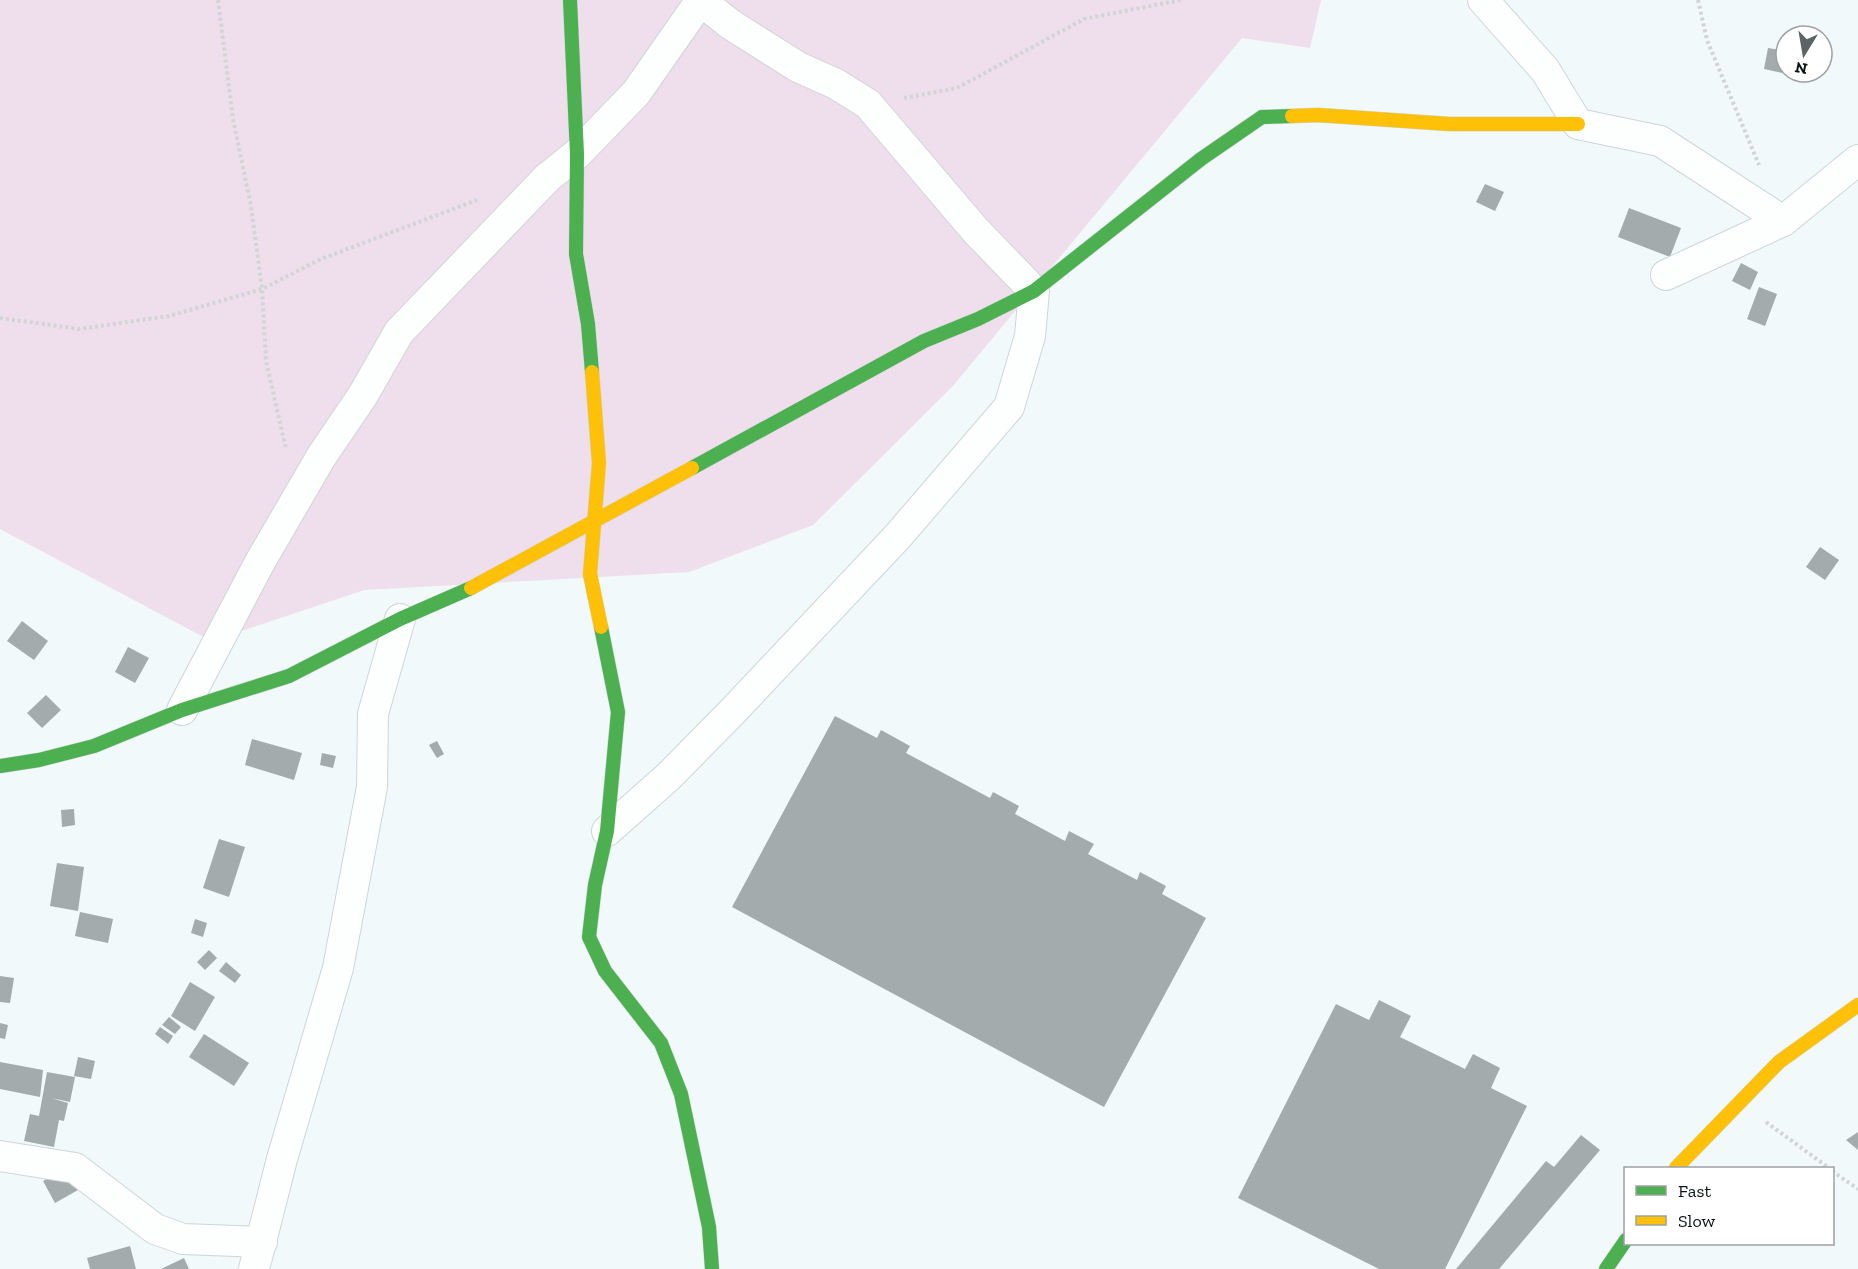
<svg xmlns="http://www.w3.org/2000/svg" width="1858" height="1269" font-family="'Zilla Slab',serif">
  <style>
    .green { fill: #efdeeb }
    .building { fill: #a4abac }
    .lines { fill: none; stroke-linecap: round; stroke-linejoin: round }
    .street-casing { stroke: #ced6d7; stroke-width: 32 }
    .fast-casing { stroke: #ced6d7; stroke-width: 15 }
    .slow-casing { stroke: #ced6d7; stroke-width: 15 }
    .path { stroke: #d2d5d5; stroke-width: 4; stroke-dasharray: 3 3; stroke-linecap: butt }
    .street { stroke: #fdfefe; stroke-width: 30 }
    .fast { stroke: #4caf50; stroke-width: 14 }
    .slow { stroke: #ffc107; stroke-width: 14 }
  </style>
  <rect width="100%" height="100%" fill="#f1f9fa"/>
  <path class="green" d="M0,0H1321L1310,48L1242,38L952,387L813,525L689,572L364,590L211,641L0,529Z"/>
  <g class="building">
    <path d="M1768,48L1786,51L1782,73L1764,69Z"/>
    <path d="M1485,184L1504,192L1495,211L1476,202Z"/>
    <path d="M1629,208L1681,228L1670,257L1618,237Z"/>
    <path d="M1741,263L1758,272L1750,290L1732,281Z"/>
    <path d="M1759,287L1777,294L1765,326L1747,319Z"/>
    <path d="M1820,547L1839,560L1825,580L1806,567Z"/>
    <path d="M22,621L48,641L34,660L7,641Z"/>
    <path d="M128,647L149,658L135,683L115,672Z"/>
    <path d="M46,695L61,710L42,728L27,713Z"/>
    <path d="M835,716L877,738L881,730L910,746L906,753L990,798L993,792L1019,806L1015,814L1065,841L1069,831L1094,844L1088,854L1137,880L1140,872L1166,886L1162,894L1206,918L1104,1107L732,907Z"/>
    <path d="M252,739L302,753L294,780L245,765Z"/>
    <path d="M437,741L444,754L437,758L429,745Z"/>
    <path d="M322,753L336,756L333,768L320,765Z"/>
    <path d="M74,809L75,825L62,827L61,810Z"/>
    <path d="M219,839L245,847L229,897L203,888Z"/>
    <path d="M57,863L84,867L78,911L50,906Z"/>
    <path d="M80,912L113,919L108,943L75,936Z"/>
    <path d="M195,919L207,923L203,937L191,933Z"/>
    <path d="M209,950L217,958L205,970L197,962Z"/>
    <path d="M226,962L241,975L235,983L219,971Z"/>
    <path d="M0,976L14,978L10,1003L0,1002Z"/>
    <path d="M190,982L215,997L195,1031L171,1016Z"/>
    <path d="M1379,1000L1411,1016L1400,1037L1465,1069L1473,1054L1500,1068L1491,1088L1527,1106L1445,1269H1379L1238,1198L1336,1004L1369,1020Z"/>
    <path d="M169,1017L181,1027L175,1034L162,1025Z"/>
    <path d="M0,1023L8,1025L5,1039L0,1038Z"/>
    <path d="M160,1027L173,1036L168,1044L155,1034Z"/>
    <path d="M204,1034L249,1063L234,1086L189,1057Z"/>
    <path d="M78,1057L95,1061L91,1079L74,1076Z"/>
    <path d="M0,1062L43,1070L40,1097L0,1089Z"/>
    <path d="M47,1072L75,1077L70,1102L51,1098L68,1103L64,1121L59,1120L54,1147L24,1141L30,1114L39,1116Z"/>
    <path d="M1858,1132V1150L1846,1140Z"/>
    <path d="M1581,1135L1600,1150L1499,1269H1456L1546,1161L1554,1167Z"/>
    <path d="M66,1168L78,1190L55,1203L43,1181Z"/>
    <path d="M130,1246L136,1269H90L87,1258Z"/>
    <path d="M184,1258L189,1269H161Z"/>
  </g>
  <g class="lines">
    <defs>
      <g id="street">
        <path d="M1483,0L1545,70L1578,124L1660,141L1783,221"/>
        <path d="M1666,275L1783,221L1858,160"/>
        <path d="M182,710L260,562L321,457L363,395L399,332L547,178L577,154L636,93L701,0"/>
        <path d="M607,831L669,776L733,711L898,536L1009,407L1030,336L1034,291L976,231L868,104L836,84L798,67L730,24L700,0"/>
        <path d="M0,1156L75,1168L155,1229L183,1239L262,1242"/>
        <path d="M254,1269L282,1159L338,968L372,787L373,714L400,619"/>
      </g>
      <g id="fast">
        <path d="M570,0L577,154L576,254L588,324L592,372"/>
        <path d="M692,468L924,341L978,319L1034,291L1201,159L1262,117L1292,116"/>
        <path d="M601,627L618,712L607,831L595,885L589,937L605,971L661,1043L681,1094L709,1227L712,1269"/>
        <path d="M0,766L39,760L94,746L182,710L289,676L400,619L471,588"/>
        <path d="M1606,1269L1626,1240"/>
      </g>
      <g id="slow">
        <path d="M1292,116L1318,115L1449,124H1578"/>
        <path d="M592,372L599,463L590,574L601,627"/>
        <path d="M471,588L692,468"/>
        <path d="M1676,1168L1779,1062L1858,1005"/>
      </g>
    </defs>
    <use href="#street" class="street-casing"/>
    <use href="#fast" class="fast-casing"/>
    <use href="#slow" class="slow-casing"/>
    <g class="path">
      <path d="M218,0L233,119L251,206L262,289L266,361L286,449"/>
      <path d="M1698,0L1707,40L1759,165"/>
      <path d="M904,98L957,88L1084,19L1181,0"/>
      <path d="M0,318L79,329L169,316L262,289L321,259L477,200"/>
      <path d="M1766,1122L1829,1168"/>
      <path d="M1832,1171L1858,1189"/>
    </g>
    <use href="#street" class="street"/>
    <use href="#fast" class="fast"/>
    <use href="#slow" class="slow"/>
  </g>
  <rect x="1624" y="1167" width="210" height="78" fill="#ffffff" stroke="#9da1a1" stroke-width="1.5"/>
  <rect x="1636" y="1186" width="30" height="9" fill="#4caf50" stroke="#9da1a1" stroke-width="1.5"/>
  <text x="1678" y="1197" font-size="18" fill="#0b1415">Fast</text>
  <rect x="1636" y="1216" width="30" height="9" fill="#ffc107" stroke="#9da1a1" stroke-width="1.5"/>
  <text x="1678" y="1227" font-size="18" fill="#0b1415">Slow</text>
  <g transform="translate(1804 54) rotate(191)"><circle r="28" fill="#ffffff" stroke="#9da1a1" stroke-width="1.5"/>
  <path d="M0-4.5L10 22L0 15L-10 22Z" fill="#5c6465"/>
  <text y="-9" font-size="16" font-weight="bold" text-anchor="middle" fill="#0b1415">N</text>
  </g>
</svg>
